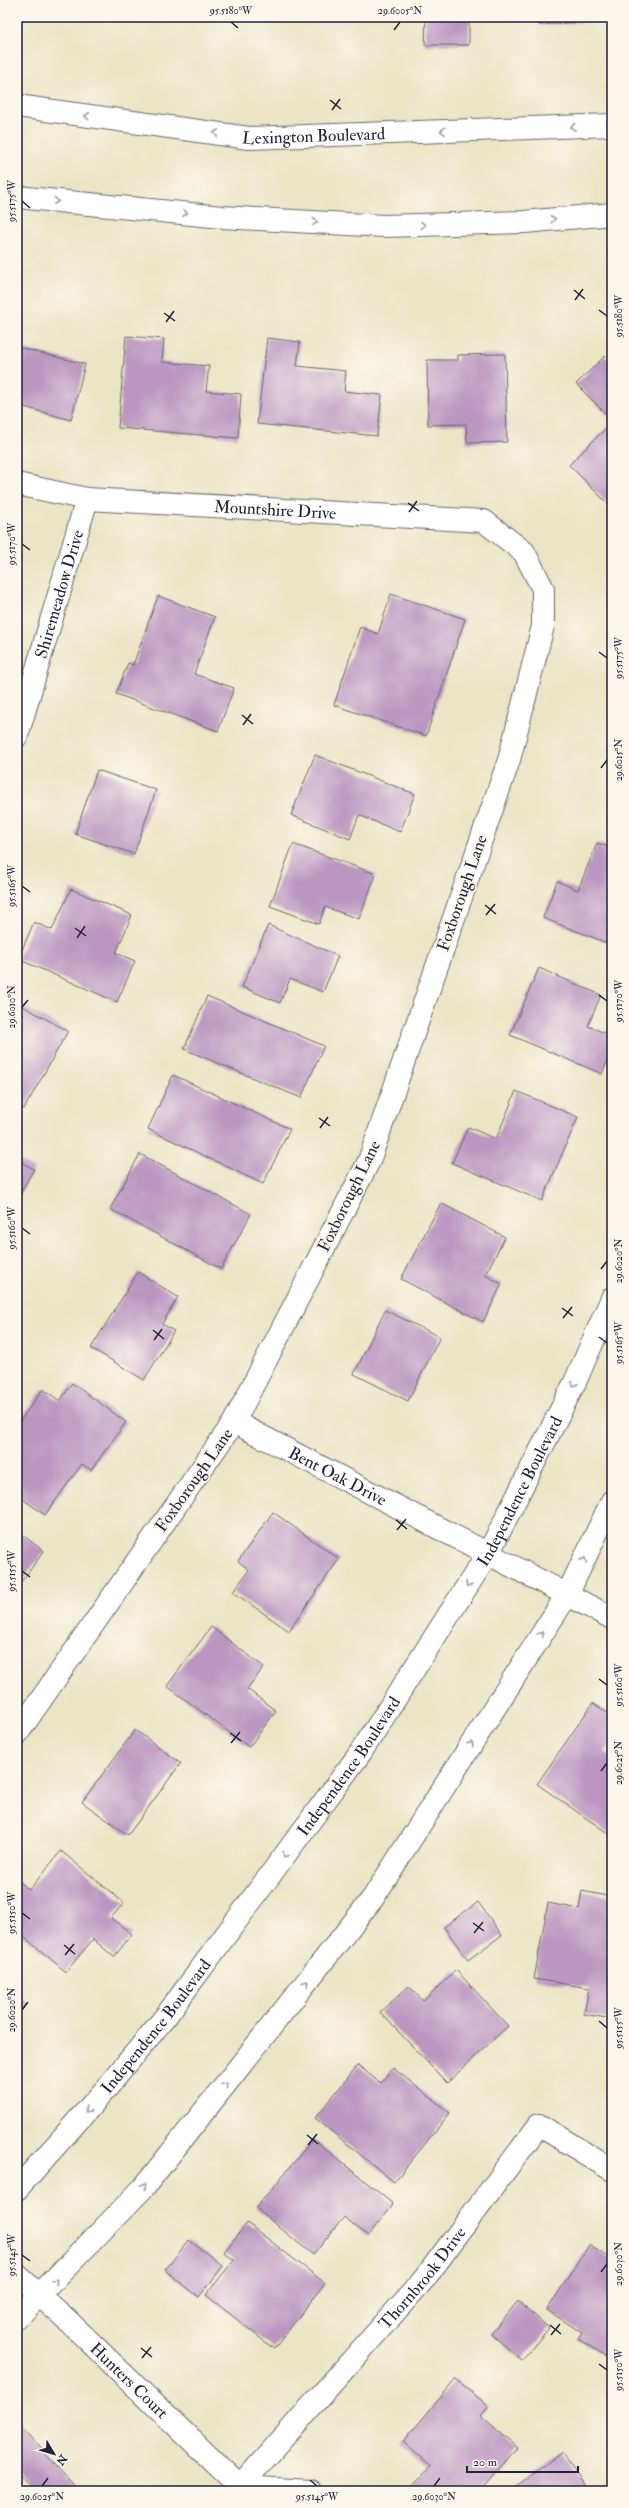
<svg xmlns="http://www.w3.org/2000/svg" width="629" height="2508" font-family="'IM FELL Double Pica',serif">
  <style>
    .building { fill: #bb96c1 }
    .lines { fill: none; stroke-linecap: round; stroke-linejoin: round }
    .street-casing { stroke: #68666b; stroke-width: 24 }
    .secondary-casing { stroke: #68666b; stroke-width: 24 }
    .street { stroke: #fff; stroke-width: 22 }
    .secondary { stroke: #fff; stroke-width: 22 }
    .oneway { stroke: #9c9ca7 }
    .ticks { fill: none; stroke: #22223b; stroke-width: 1.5 }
    .labels { text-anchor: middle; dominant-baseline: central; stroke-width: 3.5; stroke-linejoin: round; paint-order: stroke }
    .street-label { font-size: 17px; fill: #22223b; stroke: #fbf7ec }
    .neatline { fill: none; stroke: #22223b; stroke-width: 1.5 }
    .ticks-label { font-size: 10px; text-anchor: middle; fill: #22223b }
  </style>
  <rect width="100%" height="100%" fill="#fbf7ec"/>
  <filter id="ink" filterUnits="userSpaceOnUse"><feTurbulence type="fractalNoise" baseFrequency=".025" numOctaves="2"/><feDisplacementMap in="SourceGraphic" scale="8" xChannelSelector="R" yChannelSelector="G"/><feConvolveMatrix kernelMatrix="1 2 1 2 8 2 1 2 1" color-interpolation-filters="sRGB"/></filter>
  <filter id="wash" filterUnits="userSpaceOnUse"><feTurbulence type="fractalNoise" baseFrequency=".012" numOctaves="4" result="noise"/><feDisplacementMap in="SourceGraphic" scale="16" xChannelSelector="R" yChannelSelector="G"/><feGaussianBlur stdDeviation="0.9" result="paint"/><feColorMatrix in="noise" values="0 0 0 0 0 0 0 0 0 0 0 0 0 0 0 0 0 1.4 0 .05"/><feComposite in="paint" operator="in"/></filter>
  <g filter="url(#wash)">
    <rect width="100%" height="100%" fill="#ebe4c5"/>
    <g id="blocks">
      <g class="building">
        <path d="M426,17H512V20H469V45H425Z"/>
        <path d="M539,17H612V20L539,25Z"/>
        <path d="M126,336L164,339L162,362L209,366L206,391L241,394L238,438L118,428Z"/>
        <path d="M267,338L300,342L297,366L346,371L344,391L382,395L377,436L257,424Z"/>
        <path d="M17,347L85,364L71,420L17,405Z"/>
        <path d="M505,354L507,442L467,443L466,424L428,425L427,360H458V355Z"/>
        <path d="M605,356L612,363V420L576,384Z"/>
        <path d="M612,422V508L569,465Z"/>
        <path d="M391,594L465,619L426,736L334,705L360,627L378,634Z"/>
        <path d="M158,596L215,617L194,674L234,688L218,731L116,694L128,663L133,665Z"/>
        <path d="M315,755L415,794L400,832L359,815L350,839L291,815Z"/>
        <path d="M97,770L156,790L134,854L75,834Z"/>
        <path d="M597,843L612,848V945L543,918L557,881L578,890Z"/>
        <path d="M293,844L376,874L359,919L325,907L319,924L270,906Z"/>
        <path d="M71,889L132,915L116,953L135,961L117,1002L18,959L34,922L52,930Z"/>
        <path d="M268,925L338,956L323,992L290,979L280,1003L242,987Z"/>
        <path d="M539,968L601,995L588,1026L612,1036V1051L602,1074L510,1035Z"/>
        <path d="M207,996L324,1046L301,1098L184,1049Z"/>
        <path d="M17,1003L68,1031L24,1109L17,1105Z"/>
        <path d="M173,1075L290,1129L263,1184L148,1129Z"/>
        <path d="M516,1091L578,1117L542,1201L452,1163L468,1127L496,1139Z"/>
        <path d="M140,1154L251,1214L221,1269L110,1209Z"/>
        <path d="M17,1160L34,1169L17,1199Z"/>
        <path d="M441,1203L505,1237L485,1275L502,1284L483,1322L401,1279Z"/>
        <path d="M138,1272L178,1297L162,1324L174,1331L144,1380L91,1348Z"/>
        <path d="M385,1310L440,1337L408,1401L354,1374Z"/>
        <path d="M72,1383L126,1422L91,1470L82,1464L45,1515L17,1495V1425L43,1389L60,1401Z"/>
        <path d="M273,1512L339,1559L289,1631L233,1592L249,1570L238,1561Z"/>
        <path d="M17,1531L44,1551L21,1582L17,1579Z"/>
        <path d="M211,1627L264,1667L247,1689L276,1711L249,1747L167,1686Z"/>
        <path d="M593,1703L612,1716V1741L605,1752L612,1757V1836L537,1784Z"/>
        <path d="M135,1730L181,1763L128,1835L82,1802Z"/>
        <path d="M61,1851L124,1903L111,1918L132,1934L114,1957L93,1939L66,1972L17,1931V1879L29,1890Z"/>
        <path d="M582,1891L612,1897V2019L584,2014L589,1988L534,1979L548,1903L579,1909Z"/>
        <path d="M478,1902L502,1935L468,1960L444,1927Z"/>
        <path d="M456,1970L508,2026L447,2083L380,2012L409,1986L423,2001Z"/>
        <path d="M17,1998L25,2004L17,2013Z"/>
        <path d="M358,2065L380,2083L393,2068L450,2113L394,2182L315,2118Z"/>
        <path d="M313,2139L393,2204L368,2236L344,2217L313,2255L256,2208Z"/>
        <path d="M247,2223L325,2283L274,2349L206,2295L234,2260L224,2252Z"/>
        <path d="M189,2240L223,2266L199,2297L165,2270Z"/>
        <path d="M589,2245L612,2260V2360L578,2339L582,2333L547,2310Z"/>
        <path d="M518,2301L549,2328L522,2360L491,2334Z"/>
        <path d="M456,2379L488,2406L480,2416L517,2448L480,2491H420L413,2485L430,2466L403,2442Z"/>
        <path d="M17,2421L78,2491H29L33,2487L17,2469Z"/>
        <path d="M562,2452L590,2491H510Z"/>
      </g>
    </g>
  </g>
  <g filter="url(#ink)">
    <use href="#blocks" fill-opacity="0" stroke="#68666b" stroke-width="1"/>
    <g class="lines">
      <defs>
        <g id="street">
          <path id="s1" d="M17,484L87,499L484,521L524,552L543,589V626L509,760L369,1161L234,1422L17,1734"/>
          <path id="s2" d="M17,736L87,499"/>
          <path id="s3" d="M234,1422L612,1618"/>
          <path id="s4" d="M17,2275L65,2318L240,2487V2491"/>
          <path d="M240,2487L311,2491"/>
          <path id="s5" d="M236,2491L425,2278L539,2125L612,2170"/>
        </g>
        <g id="secondary">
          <path id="s6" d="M17,106L249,138L612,125"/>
          <path d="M17,197L222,217L384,226L524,222L612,214"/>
          <path id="s7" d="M17,2189L105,2090L166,2016L361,1752L489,1552L575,1382L612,1298"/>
          <path d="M17,2318L144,2187L373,1898L567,1595L612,1501"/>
        </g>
      </defs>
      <use href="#street" class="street-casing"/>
      <use href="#secondary" class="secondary-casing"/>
      <use href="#street" class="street"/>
      <use href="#secondary" class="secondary"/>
    </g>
    <defs><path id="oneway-chevron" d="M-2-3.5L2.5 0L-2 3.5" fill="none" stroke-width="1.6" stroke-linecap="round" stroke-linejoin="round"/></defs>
    <g class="oneway">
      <use href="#oneway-chevron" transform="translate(87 116) rotate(-172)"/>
      <use href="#oneway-chevron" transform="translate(573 127) rotate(178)"/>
      <use href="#oneway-chevron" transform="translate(443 131) rotate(178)"/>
      <use href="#oneway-chevron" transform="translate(216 133) rotate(-172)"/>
      <use href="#oneway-chevron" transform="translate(56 201) rotate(5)"/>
      <use href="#oneway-chevron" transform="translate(185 213) rotate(5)"/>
      <use href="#oneway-chevron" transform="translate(553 219) rotate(-6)"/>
      <use href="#oneway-chevron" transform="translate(315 222) rotate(3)"/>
      <use href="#oneway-chevron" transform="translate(423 225) rotate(-1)"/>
      <use href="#oneway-chevron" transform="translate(574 1384) rotate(115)"/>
      <use href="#oneway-chevron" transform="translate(584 1560) rotate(-64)"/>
      <use href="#oneway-chevron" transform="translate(468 1585) rotate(123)"/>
      <use href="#oneway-chevron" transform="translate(541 1634) rotate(-57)"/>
      <use href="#oneway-chevron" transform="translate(471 1744) rotate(-57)"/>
      <use href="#oneway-chevron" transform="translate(285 1855) rotate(126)"/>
      <use href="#oneway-chevron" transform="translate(306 1983) rotate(-52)"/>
      <use href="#oneway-chevron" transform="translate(225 2085) rotate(-52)"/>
      <use href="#oneway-chevron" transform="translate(87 2110) rotate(132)"/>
      <use href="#oneway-chevron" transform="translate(144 2186) rotate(-49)"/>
      <use href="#oneway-chevron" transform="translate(55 2281) rotate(-46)"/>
    </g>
  </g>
  <path class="ticks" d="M231,22L238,28M394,30L400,22M330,100L341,109M332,110L340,99M22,201L30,208M574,290L585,299M575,300L583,289M599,310L607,316M164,313L175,321M166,322L174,311M408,503L419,511M409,512L417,501M22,544L30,550M599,652L607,658M242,715L253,724M243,725L251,714M601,768L607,760M22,886L30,892M485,905L496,914M486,915L495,904M75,928L86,936M77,938L85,926M599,995L607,1001M22,1007L28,1000M319,1118L330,1126M320,1128L328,1117M22,1228L30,1234M601,1269L607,1261M562,1308L573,1316M563,1318L572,1307M153,1330L164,1339M599,1337L607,1343M154,1340L162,1329M396,1520L407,1529M397,1530L406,1519M22,1571L30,1577M599,1679L607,1685M230,1733L241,1741M231,1743L240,1732M601,1771L607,1763M22,1913L30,1919M473,1923L484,1931M474,1933L483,1922M64,1945L75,1954M65,1955L74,1944M22,2010L28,2002M599,2021L607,2028M307,2135L318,2144M308,2145L317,2134M22,2255L30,2261M601,2272L607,2264M550,2325L561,2334M551,2335L560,2324M141,2348L152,2357M142,2358L151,2347M599,2364L607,2370M310,2480L317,2486M42,2486L48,2478M434,2486L440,2478"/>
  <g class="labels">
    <g class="street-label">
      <text stroke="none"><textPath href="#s6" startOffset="299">Lexington Boulevard</textPath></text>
      <text stroke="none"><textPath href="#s1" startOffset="260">Mountshire Drive</textPath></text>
      <text stroke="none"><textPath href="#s2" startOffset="148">Shiremeadow Drive</textPath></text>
      <text transform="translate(462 893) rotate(-71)">Foxborough Lane</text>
      <text transform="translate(349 1196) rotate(-64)">Foxborough Lane</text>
      <text stroke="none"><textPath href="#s3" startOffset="117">Bent Oak Drive</textPath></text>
      <text transform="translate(194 1480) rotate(-55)">Foxborough Lane</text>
      <text stroke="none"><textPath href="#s7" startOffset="862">Independence Boulevard</textPath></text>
      <text stroke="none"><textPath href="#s7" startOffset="538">Independence Boulevard</textPath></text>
      <text stroke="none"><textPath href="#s7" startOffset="214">Independence Boulevard</textPath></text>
      <text stroke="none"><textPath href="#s5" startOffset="283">Thornbrook Drive</textPath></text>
      <text stroke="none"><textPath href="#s4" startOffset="154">Hunters Court</textPath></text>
    </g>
  </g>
  <rect width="629" height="2508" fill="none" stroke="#fbf7ec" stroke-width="44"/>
  <g transform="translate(54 2454) rotate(128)" stroke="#fbf7ec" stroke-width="3" paint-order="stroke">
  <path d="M0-3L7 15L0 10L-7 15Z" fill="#22223b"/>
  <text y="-6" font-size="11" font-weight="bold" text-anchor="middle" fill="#22223b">N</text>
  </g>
  <path d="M467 2466v6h111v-6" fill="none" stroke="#22223b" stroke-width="2"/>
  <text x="473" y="2466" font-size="12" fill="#22223b" stroke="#fbf7ec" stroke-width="3" paint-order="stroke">20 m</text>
  <rect x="22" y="22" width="585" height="2464" class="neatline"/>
  <g class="ticks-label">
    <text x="231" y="14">95.5180°W</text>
    <text x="400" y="14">29.6005°N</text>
    <text transform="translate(11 201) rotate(-90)" y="4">95.5175°W</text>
    <text transform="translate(618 316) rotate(-90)" y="4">95.5180°W</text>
    <text transform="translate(11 544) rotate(-90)" y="4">95.5170°W</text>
    <text transform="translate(618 658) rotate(-90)" y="4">95.5175°W</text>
    <text transform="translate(618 760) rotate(-90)" y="4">29.6015°N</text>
    <text transform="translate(11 886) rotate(-90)" y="4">95.5165°W</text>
    <text transform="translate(618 1001) rotate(-90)" y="4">95.5170°W</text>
    <text transform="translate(11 1007) rotate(-90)" y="4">29.6010°N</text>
    <text transform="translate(11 1228) rotate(-90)" y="4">95.5160°W</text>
    <text transform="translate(618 1261) rotate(-90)" y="4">29.6020°N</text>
    <text transform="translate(618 1343) rotate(-90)" y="4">95.5165°W</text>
    <text transform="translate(11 1571) rotate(-90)" y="4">95.5155°W</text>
    <text transform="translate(618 1685) rotate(-90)" y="4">95.5160°W</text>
    <text transform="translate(618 1763) rotate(-90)" y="4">29.6025°N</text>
    <text transform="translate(11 1913) rotate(-90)" y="4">95.5150°W</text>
    <text transform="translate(11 2010) rotate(-90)" y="4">29.6020°N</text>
    <text transform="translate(618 2028) rotate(-90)" y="4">95.5155°W</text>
    <text transform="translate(11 2255) rotate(-90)" y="4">95.5145°W</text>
    <text transform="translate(618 2264) rotate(-90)" y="4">29.6030°N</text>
    <text transform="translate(618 2370) rotate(-90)" y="4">95.5150°W</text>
    <text x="42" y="2500">29.6025°N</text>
    <text x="317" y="2500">95.5145°W</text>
    <text x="434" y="2500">29.6030°N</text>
  </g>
</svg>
